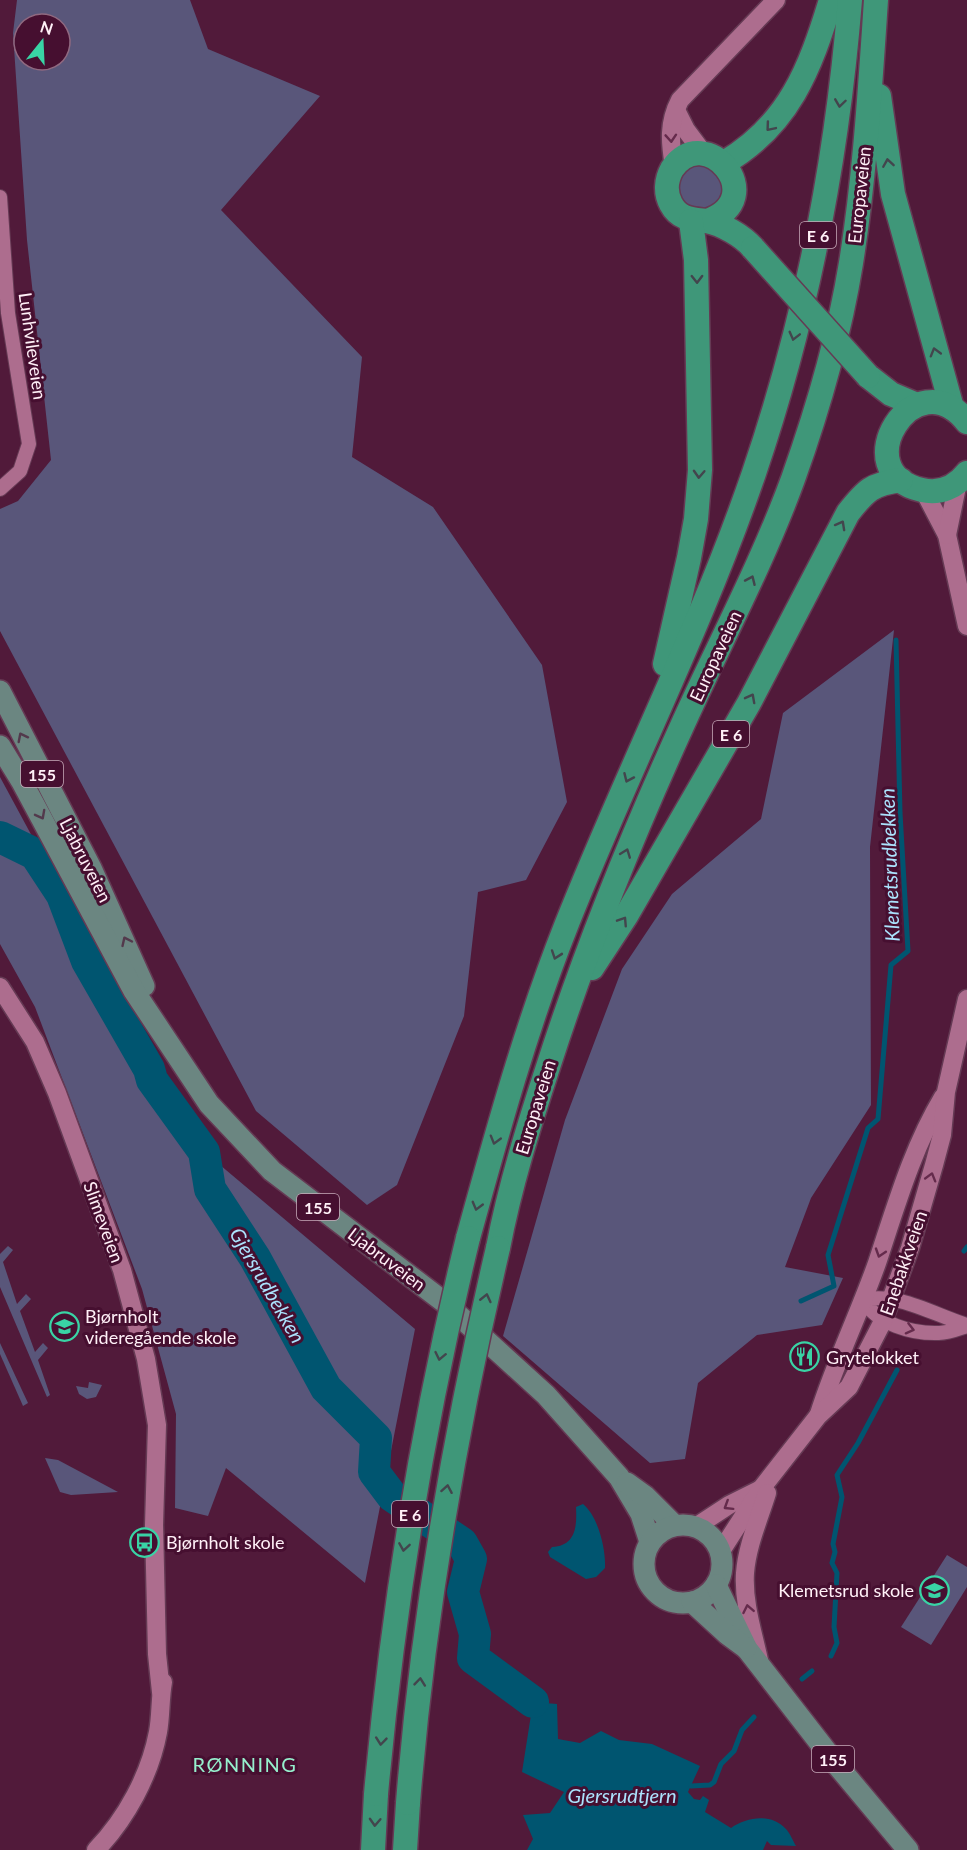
<svg xmlns="http://www.w3.org/2000/svg" width="967" height="1850" font-family="Lato,sans-serif">
  <style>
    .green { fill: #59567a; fill-rule: evenodd }
    .water { fill: #005570 }
    .lines { fill: none; stroke-linecap: round; stroke-linejoin: round }
    .stream { stroke: #005570; stroke-width: 5 }
    .river { stroke: #005570; stroke-width: 32 }
    .street-casing { stroke: #653a54; stroke-width: 16 }
    .secondary-casing { stroke: #653a54; stroke-width: 21 }
    .primary-casing { stroke: #653a54; stroke-width: 24 }
    .highway-casing { stroke: #653a54; stroke-width: 27 }
    .street { stroke: #ad6d8e; stroke-width: 14 }
    .secondary { stroke: #ad6d8e; stroke-width: 18 }
    .primary { stroke: #6b8681; stroke-width: 21 }
    .highway { stroke: #3f9779; stroke-width: 24 }
    .highway-bridge-casing { stroke: #653a54; stroke-width: 27; stroke-linecap: butt }
    .highway-bridge { stroke: #3f9779; stroke-width: 24 }
    .oneway { stroke: #43454d }
    .oneway2 { stroke: #652b4c }
    .oneway3 { stroke: #53394c }
    .labels { text-anchor: middle; dominant-baseline: central; stroke-width: 6; stroke-linejoin: round; paint-order: stroke }
    .shield { fill: #460f30; stroke: #c8acbb; stroke-width: 1.5 }
    .shield-label { font-size: 16px; font-weight: bold; fill: #fff0f7 }
    .street-label { font-size: 18px; fill: #fff0f7; stroke: #460f30 }
    .poi-label { font-size: 18px; fill: #fff0f7; stroke: #460f30; text-anchor: start }
    .water-label { font-size: 20px; font-style: italic; fill: #abe3fd; stroke: #460f30 }
    .neighbourhood-label { font-size: 20px; letter-spacing: 1.5px; fill: #96f0cd; stroke: #460f30 }
  </style>
  <rect width="100%" height="100%" fill="#511a3a"/>
  <g class="green">
    <path d="M17,0H190L208,49L320,96L221,210L362,357L352,457L433,507L542,665L567,802L526,880L478,892L464,1016L397,1185L367,1205L256,1111L0,631V509L18,501L51,460L27,240L13,33ZM24,24H60V60H24Z"/>
    <circle cx="700" cy="187" r="22"/>
    <path d="M894,630L870,847L871,1105L811,1198L785,1267L843,1278L822,1325L757,1335L698,1383L685,1459L650,1463L503,1336L565,1120L622,969L672,894L761,819L783,713Z"/>
    <path d="M0,777L201,1149L415,1329L365,1583L226,1468L208,1516L175,1508L176,1414L142,1289L35,1007L0,944Z"/>
    <path d="M8,1246L13,1250L3,1262L17,1304L26,1294L31,1299L20,1311L35,1352L43,1343L48,1348L38,1360L50,1395L47,1397L0,1287V1254Z"/>
    <path d="M0,1343L28,1403L23,1406L0,1354Z"/>
    <path d="M89,1382L102,1385L96,1397L87,1399L79,1394L76,1386L88,1388Z"/>
    <path d="M45,1458L58,1460L118,1492L71,1495L60,1492Z"/>
    <path d="M947,1555L967,1567V1587L931,1645L901,1627Z"/>
  </g>
  <g class="water">
    <path d="M583,1504C598,1516 606,1549 605,1568L596,1577L586,1579L550,1557L548,1552L552,1547C576,1546 577,1526 576,1507Z"/>
    <path d="M533,1702L557,1704L558,1739L580,1743L601,1731L619,1740L652,1744L700,1766L688,1792L694,1799L700,1800L703,1796L709,1800L705,1812L731,1828C747,1817 771,1813 786,1829C790,1833 793,1841 796,1846L771,1845L767,1841L763,1850H527L533,1839L523,1815L550,1813L564,1792L522,1772Z"/>
  </g>
  <g class="lines">
    <g class="stream">
      <path d="M964,1251L967,1247"/>
      <path d="M801,1301L834,1286L828,1255L868,1128L878,1119L891,965L908,951L900,813L896,640"/>
      <path d="M831,1656L837,1643L834,1627L837,1573L832,1563L835,1552L833,1544L842,1497L837,1475L858,1443L897,1370"/>
      <path d="M802,1679L812,1671"/>
      <path d="M691,1786L710,1785L714,1782L721,1764L734,1751L742,1730L754,1717"/>
    </g>
    <path class="river" d="M0,837L35,854L62,895L87,961L149,1069L152,1080L204,1152L210,1189L255,1258L326,1388L376,1438L374,1472L392,1496L462,1543L471,1559L463,1592L475,1634L473,1658L533,1702"/>
    <defs>
      <g id="street">
        <path d="M0,197L8,313L29,444L20,471L0,489"/>
        <path d="M967,1325C934,1315 898,1292 863,1300C877,1324 912,1334 939,1333C948,1333 958,1329 967,1326"/>
      </g>
      <g id="secondary">
        <path d="M676,110L686,130L704,154"/>
        <path d="M674,167C670,142 668,123 680,100L776,0"/>
        <path d="M924,491L947,535L967,626"/>
        <path d="M947,535L958,482"/>
        <path d="M0,987L35,1042L57,1093L122,1270L146,1359L157,1425L154,1525L157,1654L161,1692"/>
        <path d="M819,1414C835,1363 859,1314 877,1263C896,1206 912,1149 943,1097"/>
        <path d="M697,1526L729,1505L761,1489"/>
        <path d="M721,1551L761,1489L818,1416L849,1387L883,1321L910,1248L934,1165L942,1135L946,1092L967,999"/>
        <path d="M760,1665C754,1635 743,1604 745,1573C747,1546 759,1519 767,1493"/>
        <path d="M96,1850C126,1819 150,1775 158,1732C161,1716 160,1698 163,1682"/>
      </g>
      <g id="primary">
        <path d="M0,691L91,868L144,986"/>
        <path d="M0,746L22,782L134,991L209,1104L272,1171L444,1302L546,1395L619,1477L641,1514L650,1542"/>
        <path d="M627,1483L645,1496L674,1525"/>
        <circle cx="683" cy="1564" r="39"/>
        <path d="M716,1585L747,1649L837,1765L908,1850"/>
        <path d="M692,1602L727,1634L746,1648"/>
      </g>
      <g id="highway">
        <path d="M879,96L893,194L952,408"/>
        <path d="M724,163C789,125 810,69 831,0"/>
        <path d="M707,221C772,198 705,120 672,169C666,180 665,193 671,204C679,219 691,219 706,221C722,224 743,236 753,248"/>
        <path d="M868,376L891,394L917,405"/>
        <path d="M967,422C915,356 843,473 922,490C940,494 956,487 967,473"/>
        <path d="M665,664L689,558L696,519L700,470L696,260L691,221"/>
        <path d="M592,968L626,916L749,703L848,513C866,490 872,484 901,480"/>
        <path d="M468,1238C497,1133 526,1027 566,926C626,774 701,628 754,473C806,320 837,161 850,0"/>
        <path d="M498,1248C510,1185 529,1125 549,1064C586,949 632,836 682,726C719,644 762,564 793,479C818,409 839,337 851,263C865,176 870,88 876,0"/>
        <path d="M373,1850L376,1794"/>
        <path d="M405,1850L408,1803"/>
      </g>
    </defs>
    <use href="#street" class="street-casing"/>
    <use href="#secondary" class="secondary-casing"/>
    <use href="#primary" class="primary-casing"/>
    <use href="#highway" class="highway-casing"/>
    <use href="#street" class="street"/>
    <use href="#secondary" class="secondary"/>
    <use href="#primary" class="primary"/>
    <use href="#highway" class="highway"/>
    <defs>
      <g id="highway-bridge">
        <path d="M753,248L868,376"/>
        <path d="M376,1794C393,1606 423,1421 468,1238"/>
        <path d="M408,1803C423,1615 455,1431 498,1248"/>
      </g>
    </defs>
    <use href="#highway-bridge" class="highway-bridge-casing"/>
    <use href="#highway-bridge" class="highway-bridge"/>
  </g>
  <defs><path id="oneway-chevron" d="M-2-3.5L2.5 0L-2 3.5" fill="none" stroke-width="1.6" stroke-linecap="round" stroke-linejoin="round" transform="scale(1.5)"/></defs>
  <g class="oneway">
    <use href="#oneway-chevron" transform="translate(840 103) rotate(98)"/>
    <use href="#oneway-chevron" transform="translate(770 127) rotate(130)"/>
    <use href="#oneway-chevron" transform="translate(888 163) rotate(-99)"/>
    <use href="#oneway-chevron" transform="translate(697 279) rotate(89)"/>
    <use href="#oneway-chevron" transform="translate(794 336) rotate(104)"/>
    <use href="#oneway-chevron" transform="translate(935 352) rotate(-106)"/>
    <use href="#oneway-chevron" transform="translate(699 474) rotate(93)"/>
    <use href="#oneway-chevron" transform="translate(841 525) rotate(-61)"/>
    <use href="#oneway-chevron" transform="translate(751 580) rotate(-66)"/>
    <use href="#oneway-chevron" transform="translate(751 698) rotate(-62)"/>
    <use href="#oneway-chevron" transform="translate(628 778) rotate(114)"/>
    <use href="#oneway-chevron" transform="translate(626 853) rotate(-69)"/>
    <use href="#oneway-chevron" transform="translate(623 921) rotate(-57)"/>
    <use href="#oneway-chevron" transform="translate(556 955) rotate(109)"/>
    <use href="#oneway-chevron" transform="translate(495 1140) rotate(106)"/>
    <use href="#oneway-chevron" transform="translate(477 1206) rotate(105)"/>
    <use href="#oneway-chevron" transform="translate(486 1298) rotate(-77)"/>
    <use href="#oneway-chevron" transform="translate(440 1356) rotate(102)"/>
    <use href="#oneway-chevron" transform="translate(447 1489) rotate(-80)"/>
    <use href="#oneway-chevron" transform="translate(404 1547) rotate(99)"/>
    <use href="#oneway-chevron" transform="translate(420 1682) rotate(-84)"/>
    <use href="#oneway-chevron" transform="translate(381 1741) rotate(96)"/>
    <use href="#oneway-chevron" transform="translate(375 1822) rotate(93)"/>
  </g>
  <g class="oneway2">
    <use href="#oneway-chevron" transform="translate(671 138) rotate(86)"/>
    <use href="#oneway-chevron" transform="translate(931 1177) rotate(-74)"/>
    <use href="#oneway-chevron" transform="translate(880 1253) rotate(108)"/>
    <use href="#oneway-chevron" transform="translate(910 1329) rotate(14)"/>
    <use href="#oneway-chevron" transform="translate(728 1506) rotate(148)"/>
    <use href="#oneway-chevron" transform="translate(748 1609) rotate(-101)"/>
  </g>
  <g class="oneway3">
    <use href="#oneway-chevron" transform="translate(22 737) rotate(-117)"/>
    <use href="#oneway-chevron" transform="translate(41 815) rotate(62)"/>
    <use href="#oneway-chevron" transform="translate(126 941) rotate(-115)"/>
  </g>
  <defs>
    <symbol id="school-ring" viewBox="-11 -11 22 22"><circle r="9.5" fill="#460f30" stroke="#39d4a5" stroke-width="1.5"/><path d="M0-5L7-2L0 1L-7-2ZM-4 1L0 2.5L4 1V4Q0 6-4 4Z" fill="#39d4a5"/></symbol>
    <symbol id="restaurant-ring" viewBox="-11 -11 22 22"><circle r="9.5" fill="#460f30" stroke="#39d4a5" stroke-width="1.5"/><path d="M-5-6h1v4h1v-4h1v4h1v-4h1v5L-1.5 .5V6h-2V.5L-5-1ZM5-6V6H3V1.5H1.5Q1.5-4 5-6Z" fill="#39d4a5"/></symbol>
    <symbol id="bus-ring" viewBox="-11 -11 22 22"><circle r="9.5" fill="#460f30" stroke="#39d4a5" stroke-width="1.5"/><path d="M-5-6H5V4H4V6H2V4H-2V6H-4V4H-5ZM-3.5-4V0h7V-4ZM-3.5 1.2v1.5H-2V1.2ZM2 1.2v1.5H3.5V1.2Z" fill="#39d4a5"/></symbol>
  </defs>
  <g fill-rule="evenodd">
    <use href="#school-ring" x="48" y="1310" width="33" height="33"/>
    <use href="#restaurant-ring" x="788" y="1340" width="33" height="33"/>
    <use href="#bus-ring" x="128" y="1526" width="33" height="33"/>
    <use href="#school-ring" x="918" y="1574" width="33" height="33"/>
  </g>
  <g class="labels">
    <g class="shield">
      <rect x="800" y="222" width="36" height="26" rx="4.5"/>
      <rect x="713" y="721" width="36" height="26" rx="4.5"/>
      <rect x="21" y="761" width="42" height="26" rx="4.5"/>
      <rect x="297" y="1194" width="42" height="26" rx="4.5"/>
      <rect x="392" y="1501" width="36" height="26" rx="4.5"/>
      <rect x="812" y="1746" width="42" height="26" rx="4.5"/>
    </g>
    <g class="shield-label">
      <text x="818" y="235">E 6</text>
      <text x="731" y="734">E 6</text>
      <text x="42" y="774">155</text>
      <text x="318" y="1207">155</text>
      <text x="410" y="1514">E 6</text>
      <text x="833" y="1759">155</text>
    </g>
    <g class="street-label">
      <text transform="translate(859 195) rotate(-84)">Europaveien</text>
      <text transform="translate(33 346) rotate(82)">Lunhvileveien</text>
      <text transform="translate(715 656) rotate(-65)">Europaveien</text>
      <text transform="translate(86 860) rotate(63)">Ljabruveien</text>
      <text transform="translate(535 1107) rotate(-73)">Europaveien</text>
      <text transform="translate(104 1222) rotate(70)">Slimeveien</text>
      <text transform="translate(387 1259) rotate(37)">Ljabruveien</text>
      <text transform="translate(903 1263) rotate(-71)">Enebakkveien</text>
    </g>
    <g class="poi-label">
      <text x="85" y="1316">Bjørnholt<tspan x="85" dy="21">videregående skole</tspan></text>
      <text x="826" y="1357">Grytelokket</text>
      <text x="166" y="1542">Bjørnholt skole</text>
      <text x="914" y="1590" text-anchor="end">Klemetsrud skole</text>
    </g>
    <g class="water-label">
      <text transform="translate(889 865) rotate(-92)">Klemetsrudbekken</text>
      <text transform="translate(268 1285) rotate(60)">Gjersrudbekken</text>
      <text x="622" y="1795">Gjersrudtjern</text>
    </g>
    <g class="neighbourhood-label">
      <text x="245" y="1764">RØNNING</text>
    </g>
  </g>
  <g transform="translate(42 42) rotate(18)"><circle r="28" fill="#460f30" stroke="#906980" stroke-width="1.5"/>
  <path d="M0-4.5L10 22L0 15L-10 22Z" fill="#39d4a5"/>
  <text y="-9" font-size="16" font-weight="bold" text-anchor="middle" fill="#fff0f7">N</text>
  </g>
</svg>
